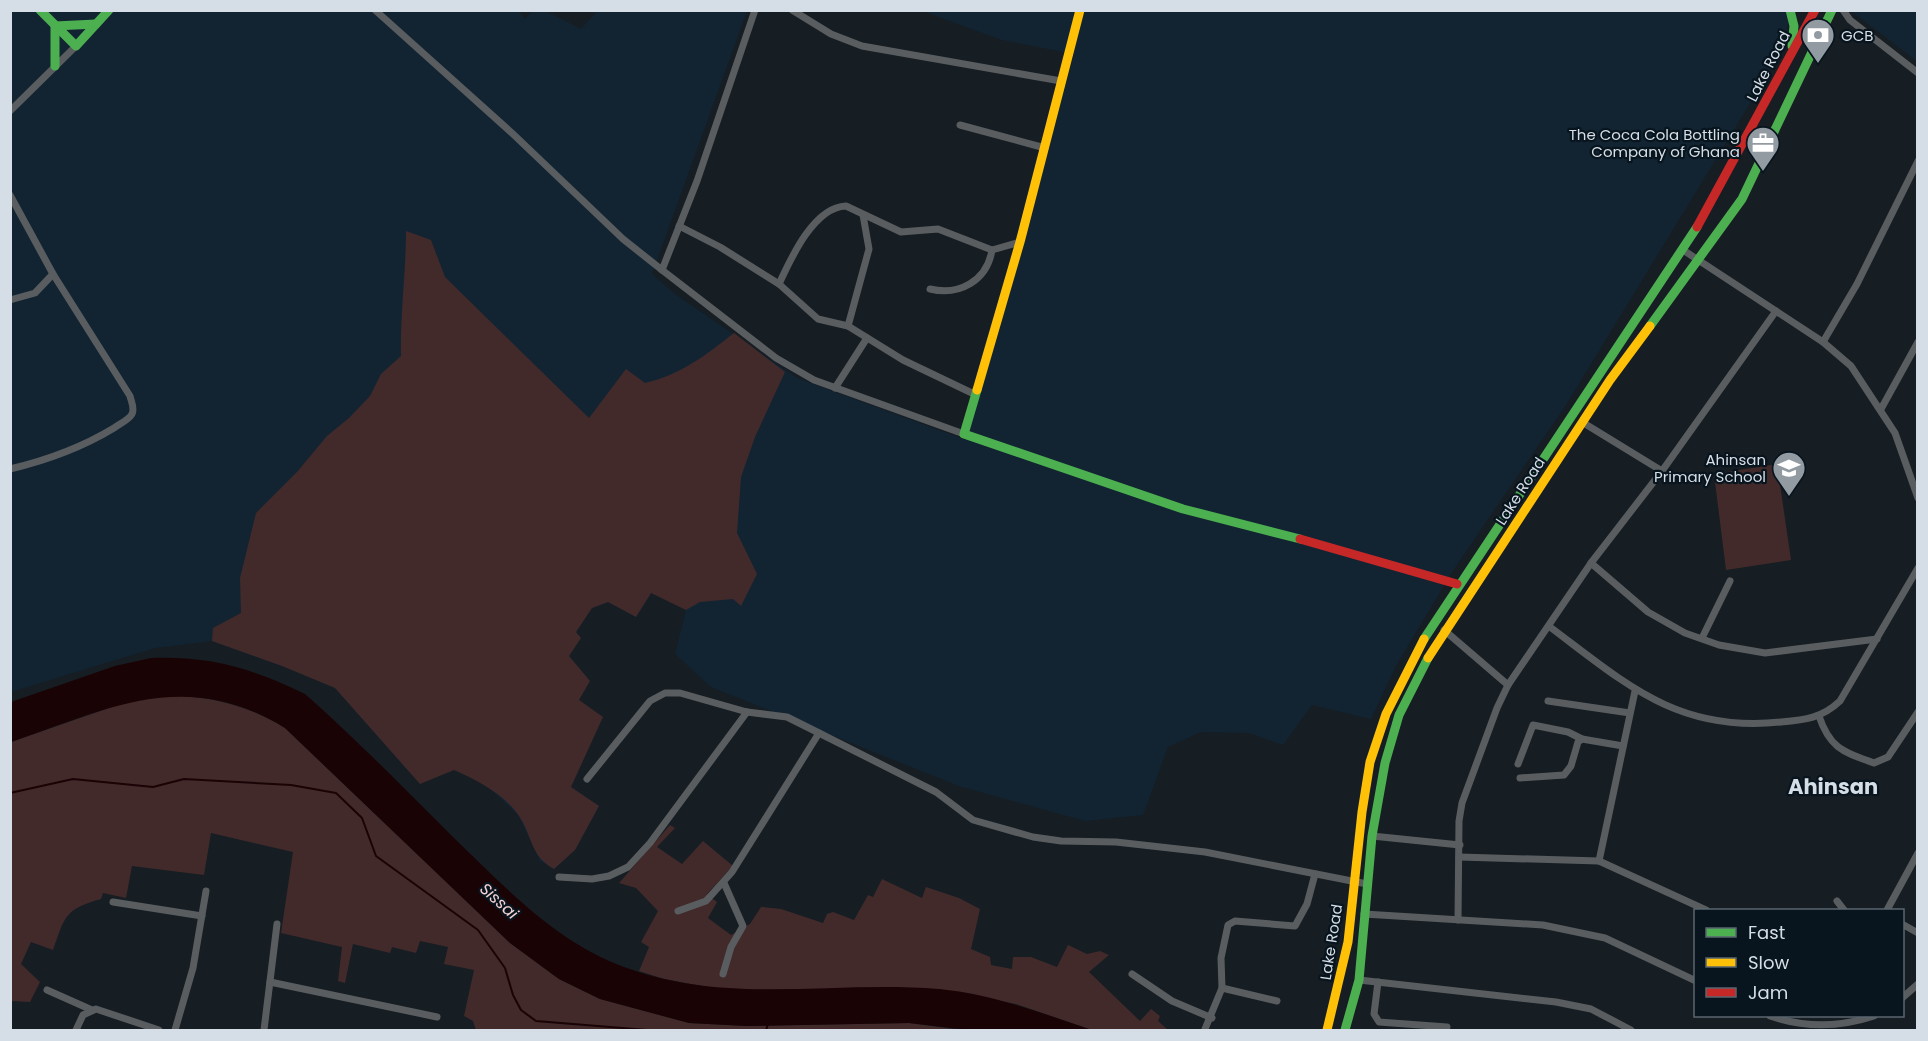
<svg xmlns="http://www.w3.org/2000/svg" width="1928" height="1041" font-family="Poppins,sans-serif">
  <style>
    .built { fill: #122432 }
    .green { fill: #422a2b }
    .water { fill: #1a0304 }
    .lines { fill: none; stroke-linecap: round; stroke-linejoin: round }
    .stream { stroke: #1a0304; stroke-width: 2 }
    .street { stroke: #595d5f; stroke-width: 7 }
    .fast { stroke: #4caf50; stroke-width: 9 }
    .slow { stroke: #ffc107; stroke-width: 9 }
    .jam { stroke: #c62828; stroke-width: 9 }
    .labels { text-anchor: middle; dominant-baseline: central; stroke-width: 4.5; stroke-linejoin: round; paint-order: stroke }
    .poi-label { font-size: 15px; fill: #d5dee6; stroke: #08151f; text-anchor: end }
    .street-label { font-size: 15px; fill: #d5dee6; stroke: #08151f }
    .water-label { font-size: 16px; font-style: italic; fill: #f7d4d3; stroke: #08151f }
    .district-label { font-size: 21px; font-weight: bold; fill: #d5dee6; stroke: #08151f }
  </style>
  <rect width="100%" height="100%" fill="#161d23"/>
  <g class="built">
    <path d="M518,10L525,19L532,11L544,10L581,29L597,11H747L652,274L675,294L797,378L966,440L1074,54L1002,40L922,11H1791L1782,51L1566,405L1454,569L1397,664L1371,719L1312,705L1283,745L1249,733L1201,732L1168,747L1143,815L1085,821L959,786L711,687L675,654L686,610L652,593L636,617L608,602L592,608L576,632L581,638L569,656L590,681L579,700L603,717L571,787L599,806L575,850L554,869L540,861L518,815L484,783L454,770L420,784L335,688L282,666L212,641L155,648L11,692V11Z"/>
    <path d="M1851,11H1917V61Z"/>
  </g>
  <g class="green">
    <path d="M406,231L431,240L445,277L589,418L626,369L645,383C680,375 706,355 734,333L785,372L755,437L741,477L737,533L757,574L741,606L733,599L700,602L686,610L651,593L636,617L608,602L592,608L576,632L581,638L569,656L590,681L579,700L603,717L571,787L599,806L575,850L554,869C530,856 533,837 519,816C504,794 477,780 454,770L420,784L335,688L282,666L212,641L213,628L241,613L240,578L256,513L297,472L327,436L349,418L370,396L381,374L401,356C400,314 406,273 406,231Z"/>
    <path d="M1777,464L1791,560L1726,570L1714,474Z"/>
    <path d="M160,695C206,696 245,703 285,728L510,943L559,979L600,999L689,1023L747,1026L909,1023L961,1030H476L473,1021L464,1016L474,970L444,964L448,947L420,941L416,953L392,947L390,953L353,944L345,983L338,981L342,947L281,933L293,852L211,833L204,875L132,866L126,898L103,893L101,899C65,909 65,916 53,950L31,942L21,964L40,982L30,1002L11,1001V742L132,700Z"/>
    <path d="M670,825L675,828L657,847L682,864L703,841L733,866L707,894L717,902L708,918L731,935L750,924L761,907L781,909L823,923L827,914L833,912L854,920L868,895L873,897L882,879L922,898L926,887L959,898L980,909L971,949L990,957L991,965L1012,969L1013,957H1031L1057,967L1068,945L1087,954L1100,951L1109,955L1089,972L1140,1021L1151,1009L1160,1016L1158,1021L1168,1030H1092L1016,1004L939,989L724,990L664,979L639,971L649,947L641,942L658,911L636,888L619,883Z"/>
  </g>
  <path class="water" d="M151,658C211,656 251,668 305,694C357,740 406,790 455,839C506,888 556,942 624,967C729,1006 831,980 939,989C992,994 1041,1013 1092,1030H969L909,1023L747,1026L689,1023L600,999L559,979L510,943L285,728C186,667 109,708 11,742V702L115,666Z"/>
  <g class="lines">
    <g class="stream">
      <path d="M10,793L73,779L153,787L184,779L291,785L336,793L362,818L376,856L478,930L505,968L513,995L521,1010L536,1021L647,1030"/>
      <path d="M766,1030L768,1024"/>
    </g>
    <g class="street">
      <path d="M375,10L513,134L623,239L662,270L697,181L755,10"/>
      <path d="M792,10L831,34L862,46L1061,81"/>
      <path d="M1843,10L1850,20L1918,73"/>
      <path d="M10,111L76,46"/>
      <path d="M960,125L1045,148"/>
      <path d="M10,195L53,274L130,396C131,401 135,408 132,414C129,420 119,424 114,428C81,448 48,460 10,469"/>
      <path d="M679,226L720,247L779,284L818,319L848,326L903,360L974,394"/>
      <path d="M1683,250L1823,342L1851,366L1895,433L1918,498"/>
      <path d="M662,270L776,358L814,380L964,434"/>
      <path d="M779,284C791,258 814,207 846,206L901,232L938,229L992,250L1020,242"/>
      <path d="M930,289C959,296 987,281 992,250"/>
      <path d="M10,300L35,293L53,274"/>
      <path d="M848,326L869,249L863,215"/>
      <path d="M1823,342L1857,284L1918,161"/>
      <path d="M835,388L867,338"/>
      <path d="M1881,409L1918,342"/>
      <path d="M1582,422L1662,471"/>
      <path d="M1591,563L1648,612L1685,633L1719,645L1765,653L1877,639"/>
      <path d="M1550,627C1626,684 1678,733 1781,722C1805,720 1822,718 1840,701L1918,568"/>
      <path d="M1444,630L1508,685"/>
      <path d="M1702,638L1730,581"/>
      <path d="M1548,701L1630,713"/>
      <path d="M1819,716C1830,749 1844,752 1874,763L1888,757L1918,712"/>
      <path d="M1518,764L1533,725L1568,732L1582,739"/>
      <path d="M1520,778L1564,775L1571,766L1578,742L1582,739L1623,746"/>
      <path d="M587,779L650,701L665,693H680L747,712L787,717L819,733"/>
      <path d="M1372,836L1460,845"/>
      <path d="M1459,857L1599,861L1635,691"/>
      <path d="M1599,861L1706,910"/>
      <path d="M559,877L592,879L609,876L628,867L650,843L747,712"/>
      <path d="M1837,901L1844,910"/>
      <path d="M113,902L202,916"/>
      <path d="M1887,910L1918,853"/>
      <path d="M678,911L706,901L732,872L819,733L936,792L973,820L1033,837L1061,841L1116,842L1205,852L1367,884"/>
      <path d="M1364,914L1543,925L1605,938L1696,981"/>
      <path d="M1458,920L1459,821L1462,803L1497,708L1508,685L1591,563L1662,471L1776,311"/>
      <path d="M1902,924L1918,933"/>
      <path d="M723,974L731,947L743,926L724,883"/>
      <path d="M1132,974L1172,1001L1212,1018"/>
      <path d="M1359,980L1556,1002L1591,1009L1631,1030"/>
      <path d="M270,982L437,1017"/>
      <path d="M1378,982L1374,1014L1379,1022L1447,1027"/>
      <path d="M47,990L92,1010"/>
      <path d="M1902,998L1918,984"/>
      <path d="M1277,1001L1222,988L1221,958L1228,925L1235,921L1295,926L1307,904L1315,874"/>
      <path d="M1770,1016C1805,1028 1838,1028 1874,1016"/>
      <path d="M1205,1029L1222,988"/>
      <path d="M76,1030L83,1015L96,1009L159,1030"/>
      <path d="M175,1030L193,968L206,891"/>
      <path d="M264,1030L277,924"/>
    </g>
    <g class="fast">
      <path d="M40,10L76,46L109,10"/>
      <path d="M1790,10L1794,26L1792,46"/>
      <path d="M55,66V26L96,24"/>
      <path d="M1650,326L1742,199L1832,10"/>
      <path d="M977,390L964,434L1183,509L1300,539"/>
      <path d="M1424,639L1697,227"/>
      <path d="M1345,1030L1359,980L1372,836L1385,763L1399,715L1428,658"/>
    </g>
    <g class="slow">
      <path d="M977,390L1020,242L1080,10"/>
      <path d="M1428,658L1610,380L1650,326"/>
      <path d="M1327,1030L1348,942L1362,812L1370,762L1386,714L1424,639"/>
    </g>
    <g class="jam">
      <path d="M1697,227L1815,10"/>
      <path d="M1300,539L1457,584"/>
    </g>
  </g>
  <defs>
    <symbol id="bank-pin" viewBox="-11 -11 22 30"><path d="M0 17L-7.5 6A9.5 9.5 0 1 1 7.5 6Z" fill="#929aa2" stroke="#08151f"/><path d="M-6-4H6V4H-6ZM0-2.3a2.3 2.3 0 1 0 0 4.6a2.3 2.3 0 1 0 0-4.6Z" fill="#fff"/></symbol>
    <symbol id="office-pin" viewBox="-11 -11 22 30"><path d="M0 17L-7.5 6A9.5 9.5 0 1 1 7.5 6Z" fill="#929aa2" stroke="#08151f"/><path d="M-6-3h4V-5.5h4V-3h4V5H-6ZM-1-4.5V-3h2v-1.5ZM-6 0V1H6V0Z" fill="#fff"/></symbol>
    <symbol id="school-pin" viewBox="-11 -11 22 30"><path d="M0 17L-7.5 6A9.5 9.5 0 1 1 7.5 6Z" fill="#929aa2" stroke="#08151f"/><path d="M0-5L7-2L0 1L-7-2ZM-4 1L0 2.5L4 1V4Q0 6-4 4Z" fill="#fff"/></symbol>
  </defs>
  <g fill-rule="evenodd">
    <use href="#bank-pin" x="1799" y="16" width="38" height="52"/>
    <use href="#office-pin" x="1744" y="124" width="38" height="52"/>
    <use href="#school-pin" x="1770" y="449" width="38" height="52"/>
  </g>
  <g class="labels">
    <g class="poi-label">
      <text x="1841" y="35" text-anchor="start">GCB</text>
      <text x="1740" y="134">The Coca Cola Bottling<tspan x="1740" dy="17">Company of Ghana</tspan></text>
      <text x="1766" y="459">Ahinsan<tspan x="1766" dy="17">Primary School</tspan></text>
    </g>
    <g class="street-label">
      <text transform="translate(1768 66) rotate(-63)">Lake Road</text>
      <text transform="translate(1520 491) rotate(-57)">Lake Road</text>
      <text transform="translate(1331 942) rotate(-81)">Lake Road</text>
    </g>
    <g class="water-label">
      <text transform="translate(499 901) rotate(42)">Sissai</text>
    </g>
    <g class="district-label">
      <text x="1833" y="786">Ahinsan</text>
    </g>
  </g>
  <rect width="1928" height="1041" fill="none" stroke="#d5dee6" stroke-width="24"/>
  <rect x="1694" y="909" width="210" height="108" fill="#08151f" stroke="#5a656f" stroke-width="1.5"/>
  <rect x="1706" y="928" width="30" height="9" fill="#4caf50" stroke="#5a656f" stroke-width="1.5"/>
  <text x="1748" y="939" font-size="18" fill="#d5dee6">Fast</text>
  <rect x="1706" y="958" width="30" height="9" fill="#ffc107" stroke="#5a656f" stroke-width="1.5"/>
  <text x="1748" y="969" font-size="18" fill="#d5dee6">Slow</text>
  <rect x="1706" y="988" width="30" height="9" fill="#c62828" stroke="#5a656f" stroke-width="1.5"/>
  <text x="1748" y="999" font-size="18" fill="#d5dee6">Jam</text>
</svg>
